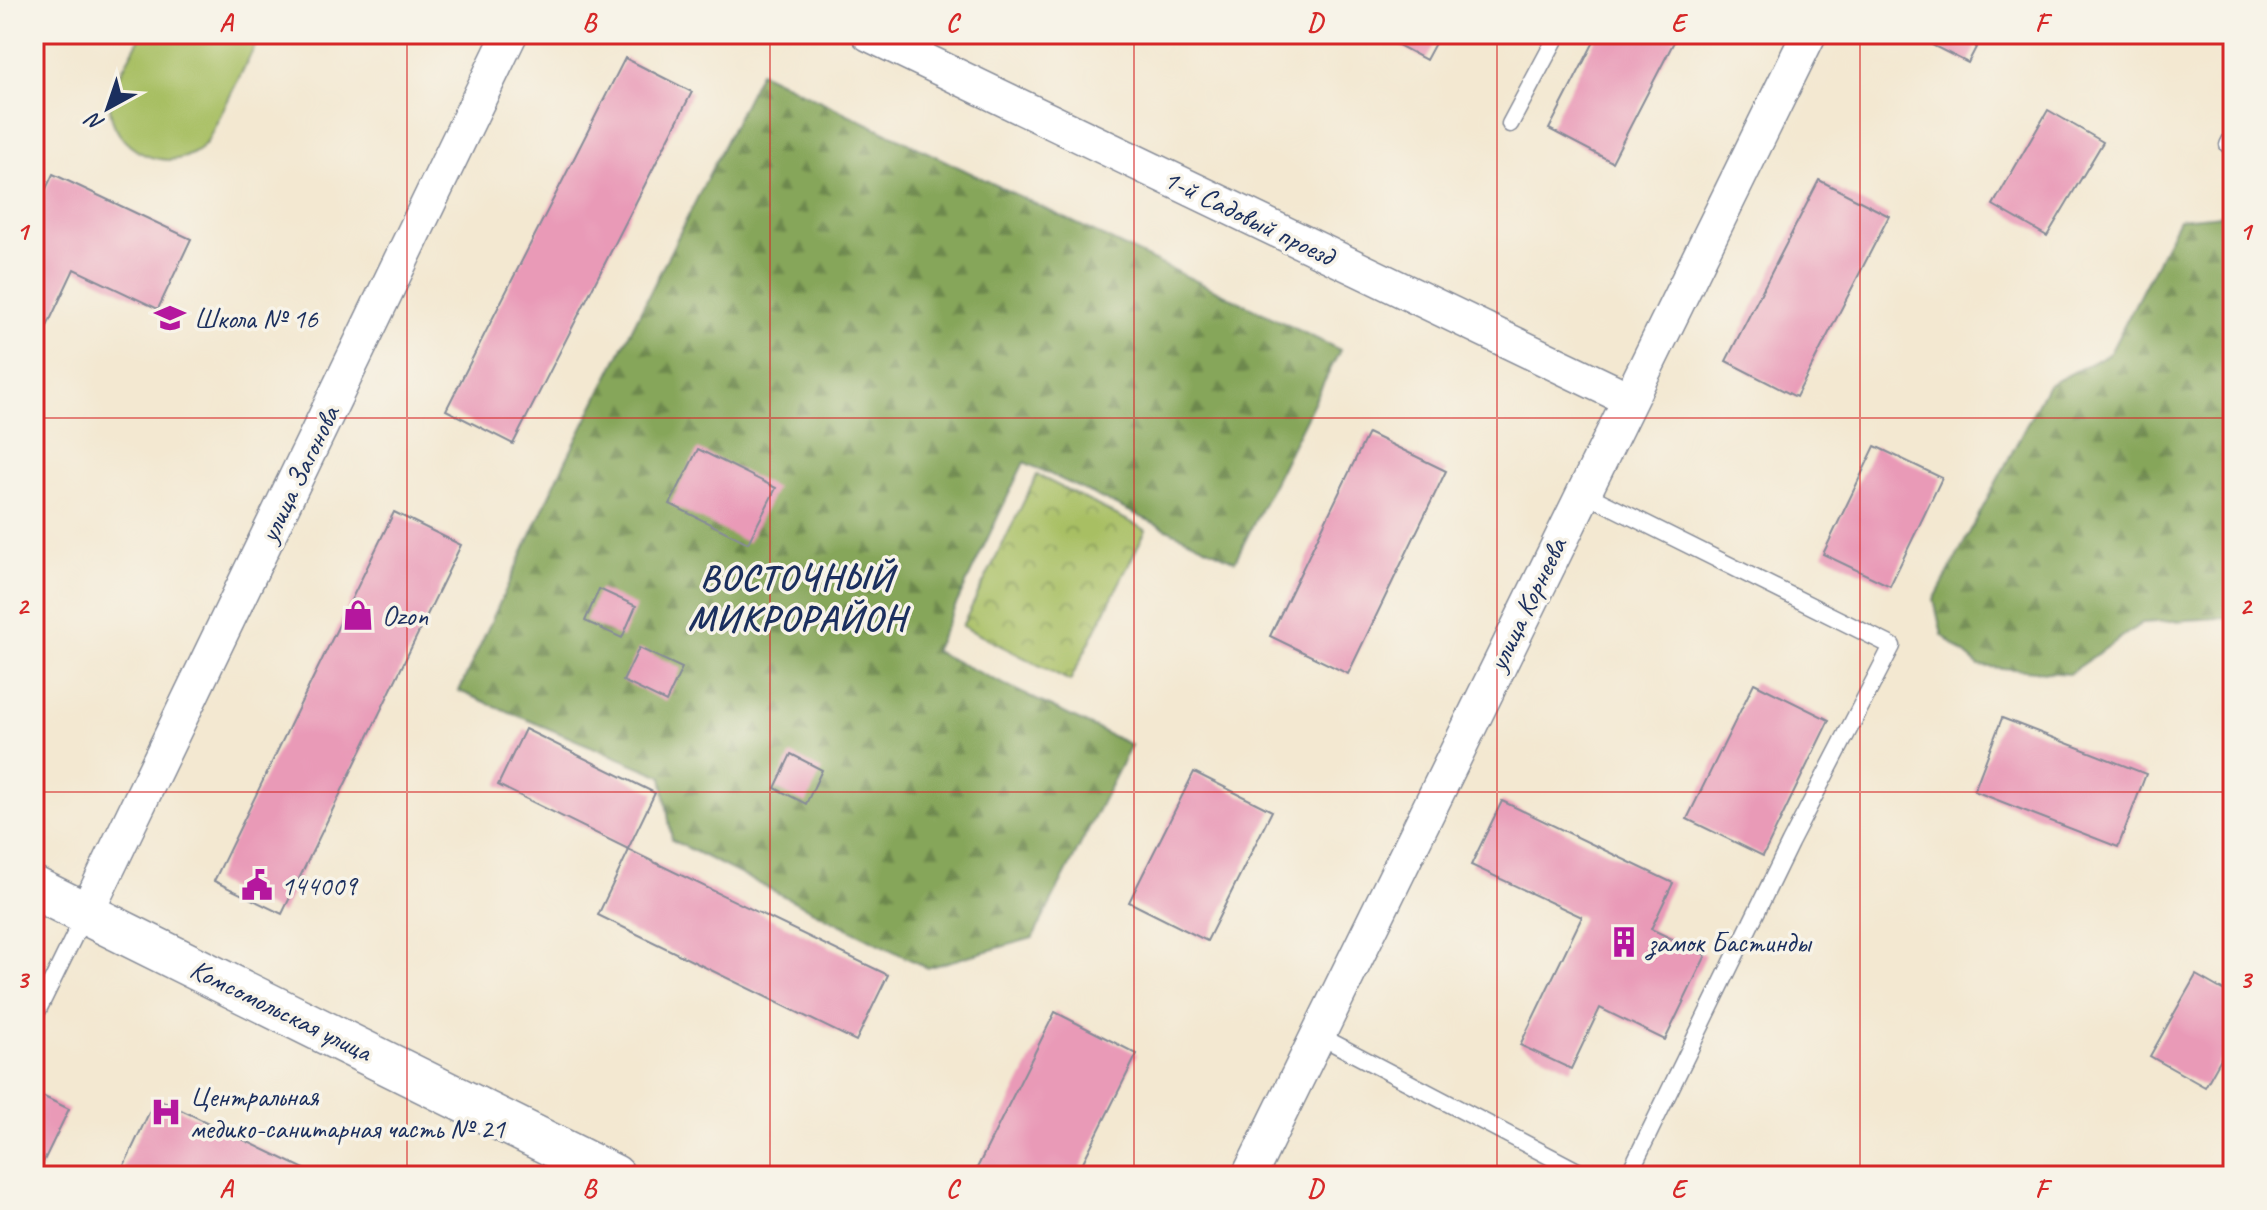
<svg xmlns="http://www.w3.org/2000/svg" width="2267" height="1210" font-family="Caveat,sans-serif">
  <style>
    .grass { fill: #a8bf64; stroke: #627761; stroke-width: 2 }
    .forest { fill: url(#forest-firs); stroke: #506a5c; stroke-width: 2 }
    .park { fill: url(#park-crowns); stroke: #627761; stroke-width: 2 }
    .building { fill: #e99ab7 }
    .lines { fill: none; stroke-linecap: round; stroke-linejoin: round }
    .service-casing { stroke: #878c98; stroke-width: 19 }
    .minor-casing { stroke: #878c98; stroke-width: 37 }
    .tertiary-casing { stroke: #878c98; stroke-width: 45 }
    .service { stroke: #fff; stroke-width: 16 }
    .minor { stroke: #fff; stroke-width: 34 }
    .tertiary { stroke: #fff; stroke-width: 42 }
    .grid { fill: none; stroke: #d62828; stroke-width: 2; stroke-opacity: 0.55 }
    .labels { text-anchor: middle; dominant-baseline: central; stroke-width: 7; stroke-linejoin: round; paint-order: stroke }
    .street-label { font-size: 28px; fill: #1b2f5e; stroke: #f7f3e8 }
    .poi-label { font-size: 28px; fill: #1b2f5e; stroke: #f7f3e8; text-anchor: start }
    .district-label { font-size: 36px; font-weight: bold; letter-spacing: 2px; fill: #1b2f5e; stroke: #f7f3e8 }
    .neatline { fill: none; stroke: #d62828; stroke-width: 3 }
    .grid-label { font-size: 26px; text-anchor: middle; font-weight: bold; fill: #d62828 }
  </style>
  <defs>
    <pattern id="forest-firs" width="22" height="20" patternUnits="userSpaceOnUse" patternTransform="scale(2)"><rect width="22" height="20" fill="#86a65a"/><path d="M5 1l3.5 6h-7zM16 11l3.5 6h-7z" fill="#6d884e"/></pattern>
    <pattern id="park-crowns" width="20" height="18" patternUnits="userSpaceOnUse" patternTransform="scale(2)"><rect width="20" height="18" fill="#a8bf64"/><path d="M2 6a3 3 0 1 1 6 0M12 15a3 3 0 1 1 6 0" fill="none" stroke="#889c56"/></pattern>
  </defs>
  <rect width="100%" height="100%" fill="#f7f3e8"/>
  <filter id="ink" filterUnits="userSpaceOnUse"><feTurbulence type="fractalNoise" baseFrequency=".0125" numOctaves="2"/><feDisplacementMap in="SourceGraphic" scale="16" xChannelSelector="R" yChannelSelector="G"/><feConvolveMatrix kernelMatrix="1 2 1 2 8 2 1 2 1" color-interpolation-filters="sRGB"/></filter>
  <filter id="wash" filterUnits="userSpaceOnUse"><feTurbulence type="fractalNoise" baseFrequency=".006" numOctaves="4" result="noise"/><feDisplacementMap in="SourceGraphic" scale="32" xChannelSelector="R" yChannelSelector="G"/><feGaussianBlur stdDeviation="1.8" result="paint"/><feColorMatrix in="noise" values="0 0 0 0 0 0 0 0 0 0 0 0 0 0 0 0 0 1.4 0 .05"/><feComposite in="paint" operator="in"/></filter>
  <g filter="url(#wash)">
    <rect width="100%" height="100%" fill="#f3e8d1"/>
    <path class="grass" d="M142,34H261L207,142C174,181 107,151 110,101C111,86 134,50 142,34Z"/>
    <g class="forest">
      <path d="M760,72L1340,350L1235,561L1024,462L934,651L1131,745L1033,938L927,968L672,840L662,776L459,691L555,483Z"/>
      <path d="M2233,214V617L2142,623L2069,674L1979,666L1942,635L1934,600L2047,386L2110,353L2179,219Z"/>
    </g>
    <path class="park" d="M1037,475L1146,530L1070,681L962,626Z"/>
    <g id="blocks">
      <g class="building">
        <path d="M1378,34H1440L1426,60Z"/>
        <path d="M1598,34H1678L1612,162L1549,129Z"/>
        <path d="M1910,34H1983L1968,63Z"/>
        <path d="M625,58L692,92L513,444L446,410Z"/>
        <path d="M2048,110L2103,142L2047,236L1993,205Z"/>
        <path d="M53,174L191,239L158,309L74,269L34,354V214Z"/>
        <path d="M1819,180L1889,216L1796,397L1726,361Z"/>
        <path d="M1368,433L1446,471L1348,674L1270,636Z"/>
        <path d="M1875,446L1942,478L1890,586L1823,554Z"/>
        <path d="M698,449L776,488L748,543L670,504Z"/>
        <path d="M394,512L461,545L282,914L214,881Z"/>
        <path d="M599,589L636,606L622,638L585,621Z"/>
        <path d="M639,648L682,668L666,702L623,681Z"/>
        <path d="M1754,683L1829,720L1763,856L1687,819Z"/>
        <path d="M2002,718L2146,774L2118,847L1974,791Z"/>
        <path d="M525,729L655,793L628,849L498,785Z"/>
        <path d="M791,754L822,770L806,804L775,788Z"/>
        <path d="M1194,772L1272,811L1207,941L1129,902Z"/>
        <path d="M1502,801L1673,883L1651,929L1706,955L1665,1040L1600,1008L1571,1069L1520,1045L1582,917L1471,865Z"/>
        <path d="M629,850L888,975L856,1041L598,915Z"/>
        <path d="M2196,975L2233,996V1037L2205,1087L2150,1056Z"/>
        <path d="M1055,1012L1137,1054L1076,1176H973Z"/>
        <path d="M34,1092L69,1109L37,1175L34,1174Z"/>
        <path d="M156,1098L319,1176H119Z"/>
      </g>
    </g>
  </g>
  <g filter="url(#ink)">
    <use href="#blocks" fill-opacity="0" stroke="#878c98" stroke-width="2"/>
    <g class="lines">
      <defs>
        <g id="service">
          <path d="M1510,124L1558,34"/>
          <path d="M2228,145L2233,135"/>
          <path d="M1582,492L1892,646L1790,843L1628,1176"/>
          <path d="M34,1018L85,914"/>
          <path d="M1318,1035L1587,1176"/>
        </g>
        <g id="minor">
          <path d="M869,34L1629,399"/>
          <path d="M86,913L510,34"/>
          <path d="M1249,1176L1809,34"/>
        </g>
        <path id="tertiary" d="M34,888L614,1176"/>
      </defs>
      <use href="#service" class="service-casing"/>
      <use href="#minor" class="minor-casing"/>
      <use href="#tertiary" class="tertiary-casing"/>
      <use href="#service" class="service"/>
      <use href="#minor" class="minor"/>
      <use href="#tertiary" class="tertiary"/>
    </g>
  </g>
  <path class="grid" d="M407,34V1176M770,34V1176M1134,34V1176M1497,34V1176M1860,34V1176M34,418H2233M34,792H2233"/>
  <defs>
    <symbol id="school-bare" viewBox="-9 -9 18 18"><path d="M0-5L7-2L0 1L-7-2ZM-4 1L0 2.5L4 1V4Q0 6-4 4Z" fill="#b5179e" stroke="#f7f3e8" stroke-width="2.5" paint-order="stroke"/></symbol>
    <symbol id="shop-bare" viewBox="-9 -9 18 18"><path d="M-5-2.5h2.3a2.7 3.5 0 0 1 5.4 0H5L5.5 6h-11ZM-1.5-2.5h3a1.5 2.3 0 0 0-3 0Z" fill="#b5179e" stroke="#f7f3e8" stroke-width="2.5" paint-order="stroke"/></symbol>
    <symbol id="civic-bare" viewBox="-9 -9 18 18"><path d="M-.6-6.5H3V-4.5H.6V-3L4-1V1h2V6H-6V1h2V-1L-.6-3ZM-1.2 2.5V6h2.4V2.5Z" fill="#b5179e" stroke="#f7f3e8" stroke-width="2.5" paint-order="stroke"/></symbol>
    <symbol id="building-bare" viewBox="-9 -9 18 18"><path d="M-4-6H4V6H1V3H-1V6H-4ZM-2.5-4.3h1.7v1.8h-1.7ZM.8-4.3h1.7v1.8H.8ZM-2.5-1h1.7V.8h-1.7ZM.8-1h1.7V.8H.8Z" fill="#b5179e" stroke="#f7f3e8" stroke-width="2.5" paint-order="stroke"/></symbol>
    <symbol id="hospital-bare" viewBox="-9 -9 18 18"><path d="M-5-5h3v3.5h4V-5h3V5h-3V1.5h-4V5h-3Z" fill="#b5179e" stroke="#f7f3e8" stroke-width="2.5" paint-order="stroke"/></symbol>
  </defs>
  <g fill-rule="evenodd">
    <use href="#school-bare" x="148" y="296" width="44" height="44"/>
    <use href="#shop-bare" x="336" y="593" width="44" height="44"/>
    <use href="#civic-bare" x="235" y="863" width="44" height="44"/>
    <use href="#building-bare" x="1602" y="920" width="44" height="44"/>
    <use href="#hospital-bare" x="144" y="1090" width="44" height="44"/>
  </g>
  <g class="labels">
    <g class="street-label">
      <text transform="translate(1249 217) rotate(26)">1-й Садовый проезд</text>
      <text transform="translate(299 474) rotate(-64)">улица Загонова</text>
      <text transform="translate(1527 604) rotate(-64)">улица Корнеева</text>
      <text transform="translate(281 1010) rotate(26)">Комсомольская улица</text>
    </g>
    <g class="poi-label">
      <text x="194" y="318">Школа № 16</text>
      <text x="382" y="615">Ozon</text>
      <text x="281" y="885">144009</text>
      <text x="1648" y="942">замок Бастинды</text>
      <text x="190" y="1096">Центральная<tspan x="190" dy="32">медико-санитарная часть № 21</tspan></text>
    </g>
    <g class="district-label">
      <text x="797" y="577">ВОСТОЧНЫЙ<tspan x="797" dy="41">МИКРОРАЙОН</tspan></text>
    </g>
  </g>
  <rect width="2267" height="1210" fill="none" stroke="#f7f3e8" stroke-width="88"/>
  <g transform="translate(108 108) rotate(220)" stroke="#f7f3e8" stroke-width="6" paint-order="stroke">
  <path d="M0-6L14 30L0 20L-14 30Z" fill="#1b2f5e"/>
  <text y="-12" font-size="22" font-weight="bold" text-anchor="middle" fill="#1b2f5e">N</text>
  </g>
  <rect x="44" y="44" width="2179" height="1122" class="neatline"/>
  <g class="grid-label">
    <text x="226" y="31">A</text>
    <text x="589" y="31">B</text>
    <text x="952" y="31">C</text>
    <text x="1315" y="31">D</text>
    <text x="1678" y="31">E</text>
    <text x="2041" y="31">F</text>
    <text x="22" y="240">1</text>
    <text x="2245" y="240">1</text>
    <text x="22" y="614">2</text>
    <text x="2245" y="614">2</text>
    <text x="22" y="988">3</text>
    <text x="2245" y="988">3</text>
    <text x="226" y="1197">A</text>
    <text x="589" y="1197">B</text>
    <text x="952" y="1197">C</text>
    <text x="1315" y="1197">D</text>
    <text x="1678" y="1197">E</text>
    <text x="2041" y="1197">F</text>
  </g>
</svg>
